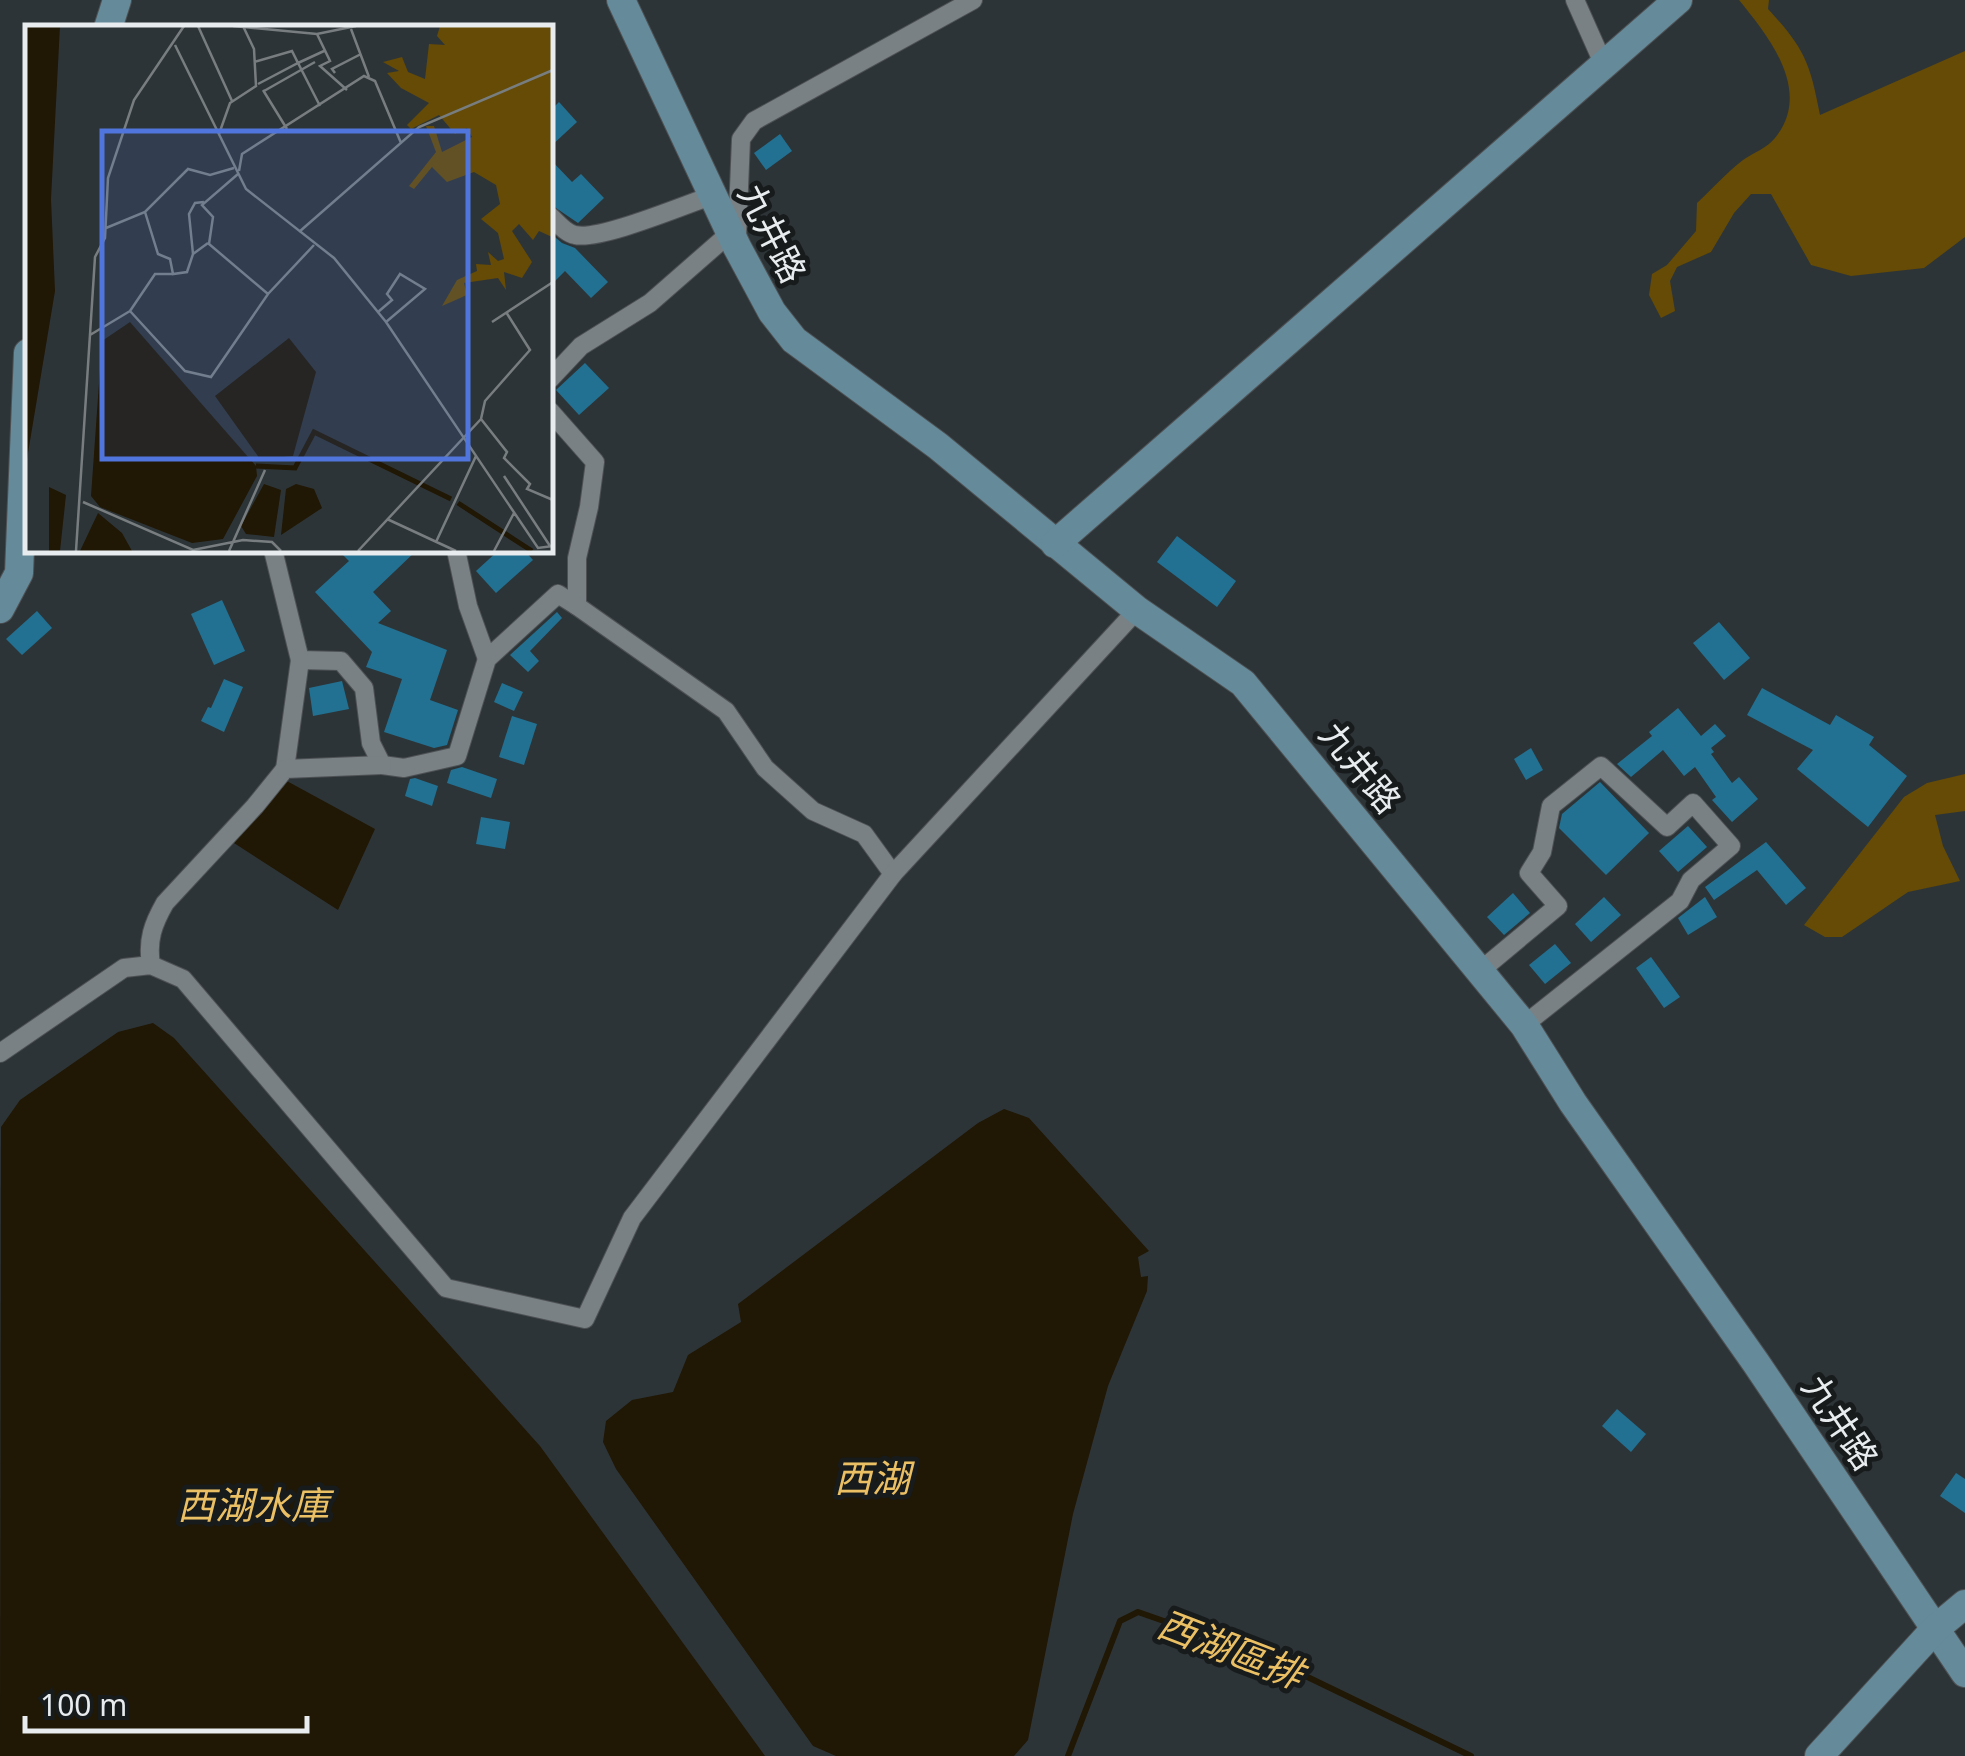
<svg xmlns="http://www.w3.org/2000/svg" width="1965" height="1756" font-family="'Noto Sans','Noto Sans TC',sans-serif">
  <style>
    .green { fill: #654b05 }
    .water { fill: #201704 }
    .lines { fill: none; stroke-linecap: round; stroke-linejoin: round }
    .stream { stroke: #201704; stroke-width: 6 }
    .building { fill: #227192 }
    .street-casing { stroke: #4d5154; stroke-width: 20 }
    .secondary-casing { stroke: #4d5154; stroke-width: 30 }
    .street { stroke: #798185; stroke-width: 18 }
    .secondary { stroke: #658a9a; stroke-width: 28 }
    .labels { text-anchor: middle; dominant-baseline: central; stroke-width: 10; stroke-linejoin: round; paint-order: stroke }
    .street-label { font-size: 35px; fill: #e8ecee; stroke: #181b1c }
    .water-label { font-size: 38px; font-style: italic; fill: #ebc064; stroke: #181b1c }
    .inset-river { fill: none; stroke: #201704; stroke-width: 5 }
    .inset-road { fill: none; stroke: #787e80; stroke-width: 2.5 }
    .view { fill: #5076de; fill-opacity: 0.15; stroke: #5076de; stroke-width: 5 }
    .inset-edge { fill: none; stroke: #e8ecee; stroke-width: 5 }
  </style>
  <rect width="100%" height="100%" fill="#2d3437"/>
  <g class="green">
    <path d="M1739,0H1769L1768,9C1805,49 1810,63 1820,115L1965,51V237L1924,268L1851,276L1811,265L1771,194H1751L1734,213L1711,252L1677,267L1670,281L1675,311L1661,318L1649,295L1652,274L1667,265L1696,231L1697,203C1712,189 1726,173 1743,160C1753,153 1767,148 1775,138C1813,91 1769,37 1739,0Z"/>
    <path d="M1965,774V811L1935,815L1943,846L1960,881L1908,892L1842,937H1825L1804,925L1904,797L1927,783Z"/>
  </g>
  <g class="water">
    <path d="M285,780L375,829L338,910L234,843Z"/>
    <path d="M153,1023L174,1038L540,1446L765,1756H0L1,1127L20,1100L118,1032Z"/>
    <path d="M1004,1109L1029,1118L1149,1251L1138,1257L1141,1277L1148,1276L1147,1291L1108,1386L1073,1514L1028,1740L1014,1756H836L813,1746L616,1469L603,1442L606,1421L632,1400L673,1392L688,1355L741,1322L738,1304L978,1123Z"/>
  </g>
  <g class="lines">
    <path class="stream" d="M1068,1756L1120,1621L1138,1612L1264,1656L1471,1756"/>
  </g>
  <g class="building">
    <path d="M559,102L577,122L550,147V111Z"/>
    <path d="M780,134L792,151L766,170L754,153Z"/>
    <path d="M550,159L572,182L581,174L604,198L578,223L550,204Z"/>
    <path d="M550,233L562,243L575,248L608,282L591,298L565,271L550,286Z"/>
    <path d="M585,363L609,388L579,415L556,390Z"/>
    <path d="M1177,536L1236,581L1217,607L1157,562Z"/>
    <path d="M338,550H417L373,592L391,611L378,623L447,650L430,700L458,710L447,745L434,748L384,732L402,679L366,667L372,652L315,592L349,561Z"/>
    <path d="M499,550H524L533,560L496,593L476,571Z"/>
    <path d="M222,600L245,651L214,665L191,614Z"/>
    <path d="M37,611L52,628L22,655L6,639Z"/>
    <path d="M557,612L562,618L530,651L539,661L528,672L510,655Z"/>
    <path d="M1719,622L1750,658L1724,680L1693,643Z"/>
    <path d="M224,679L243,687L224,732L201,721L208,707L211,708Z"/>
    <path d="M342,681L349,709L313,716L309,688Z"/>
    <path d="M502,683L523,692L514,711L494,702Z"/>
    <path d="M1762,688L1830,725L1836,715L1874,737L1869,745L1907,776L1868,827L1797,769L1813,750L1747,715Z"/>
    <path d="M1678,708L1701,736L1715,724L1726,736L1711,748L1714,752L1711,754L1732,783L1739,777L1758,799L1732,822L1712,800L1716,797L1695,767L1684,776L1663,750L1631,777L1617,764L1652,736L1649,732Z"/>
    <path d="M512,716L537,724L524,765L499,757Z"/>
    <path d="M1531,748L1543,770L1526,780L1514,759Z"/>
    <path d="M462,767L497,779L491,798L447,783L451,770Z"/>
    <path d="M415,778L438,786L432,806L405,796L410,779Z"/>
    <path d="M1600,782L1649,833L1606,875L1559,828L1562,814Z"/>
    <path d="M481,817L510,822L505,849L476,844Z"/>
    <path d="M1688,826L1707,847L1678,872L1659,851Z"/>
    <path d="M1766,842L1806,888L1786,905L1757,870L1714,900L1705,887Z"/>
    <path d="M1513,893L1530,913L1504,935L1487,917Z"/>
    <path d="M1604,897L1621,915L1591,942L1575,924Z"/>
    <path d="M1705,897L1717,917L1688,935L1678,918Z"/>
    <path d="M1555,944L1571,963L1545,984L1529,965Z"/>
    <path d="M1651,957L1680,997L1664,1008L1636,968Z"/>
    <path d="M1617,1409L1646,1434L1631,1452L1602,1426Z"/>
    <path d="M1956,1473L1965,1479V1513L1940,1496Z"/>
  </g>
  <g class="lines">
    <defs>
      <g id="street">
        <path d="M1575,0L1603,63"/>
        <path d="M550,216C558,223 565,233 575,235C599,241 684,205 711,196"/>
        <path d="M737,237L741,139L754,121L973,0"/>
        <path d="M550,379L581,346L650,303L730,233"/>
        <path d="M550,411L595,462L589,507L577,558V606L726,711L765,768L813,811L864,834L893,874"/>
        <path d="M273,550L300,660L341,661L364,688L371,743L382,765L404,768L457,756L487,659L558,594L577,606"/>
        <path d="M456,550L468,606L487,659"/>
        <path d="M285,769L300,660"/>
        <path d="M151,965C147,940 153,924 165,903L255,806L285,769L382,765"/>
        <path d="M1480,971L1558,906L1529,873L1542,852L1551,806L1601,766L1667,827L1693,803L1731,846L1691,880L1680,901L1524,1025"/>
        <path d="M0,1053L124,968L151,965L183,979L446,1288L585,1319L632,1218L893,874L1137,610"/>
      </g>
      <g id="secondary">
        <path d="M621,0L737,247L772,312L794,340L938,446L1137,610L1243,683L1524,1025L1573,1103L1756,1363L1965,1673"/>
        <path d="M108,28L117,0"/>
        <path d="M1055,544L1678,0"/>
        <path d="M0,609L19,573L28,353"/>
        <path d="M1819,1756L1935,1629L1965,1604"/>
      </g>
    </defs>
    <use href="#street" class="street-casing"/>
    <use href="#secondary" class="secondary-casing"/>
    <use href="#street" class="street"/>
    <use href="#secondary" class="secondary"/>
  </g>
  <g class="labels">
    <g class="street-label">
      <text transform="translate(773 233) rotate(63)">九井路</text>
      <text transform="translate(1361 767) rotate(51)">九井路</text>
      <text transform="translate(1841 1422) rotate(56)">九井路</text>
    </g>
    <g class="water-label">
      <text x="872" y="1477">西湖</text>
      <text x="253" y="1504">西湖水庫</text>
      <text transform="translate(1231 1648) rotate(21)">西湖區排</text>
    </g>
  </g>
  <g transform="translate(25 25)">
    <rect width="528" height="528" fill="#2d3437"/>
    <path d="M415,1H527V212L514,206L508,215L494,199L487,206L507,237L497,253L479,247L481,265L473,253L439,258L442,270L417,281L432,255L452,246L451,239L466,240L463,227L473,236L479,234L473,208L456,194L475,179L471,160L449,147L422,157L407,142L389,164L384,161L411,127L401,101H409L417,127L447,112L442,103L430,109L414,90L386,104L382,100L404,78L376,63L362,48L374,46L358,37L377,32L383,47L400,54L404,19L420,20L412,11Z" fill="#654b05"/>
    <path d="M0,1H35L26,174L30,266L0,446ZM105,297L231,441L232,451L198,514L167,518L75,482L66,471L77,316ZM264,313L291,347L268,431L235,434L190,371ZM239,459L256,465L249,512L221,509L216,501ZM271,459L289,464L297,483L256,510L261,464ZM24,462L41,470L35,526H24ZM73,488L97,508L107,526H55Z" fill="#201704"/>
    <path class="inset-river" d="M231,441L270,443L289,407L426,474M433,478L507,526"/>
    <path class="inset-road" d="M173,1L207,76M208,1L292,9L331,1M326,4L344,52M292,9L305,36L295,41L322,65M150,20L221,164L309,233L361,297L513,523L528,521M229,37L267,26L273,38L299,26M310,48L307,44L336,29M233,59L273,38L295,81M238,65L262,104M239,66L290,37M194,109L205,78L231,61L229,24L218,1M214,146L217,129L339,51L350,56L376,118M213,149L177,180L188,192L184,219L243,269M120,187L133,229L145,234L148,249L162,247L168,229L183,218M81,203L120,187L163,144L185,150L209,143M274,207L394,102L528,45M168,229L164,189L170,178L179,177M105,286L130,249H148M353,287L367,275L362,269L375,249L400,264L361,297M467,297L528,257M65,310L105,286L160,346L186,352L243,269L289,220M456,394L482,427L479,433L505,459L502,464L528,475M479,451L525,521M58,477L168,525L218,515L247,517L256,526M362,494L431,526M411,517L451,431M51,526L70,232L80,213L83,153L109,75L159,1M204,526L240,445M333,526L456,394L460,376L505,325L481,287M469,526L489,488"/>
    <path class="view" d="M77,106H443V434H77Z"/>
    <rect width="528" height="528" class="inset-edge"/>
  </g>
  <path d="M25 1716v15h282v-15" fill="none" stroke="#e8ecee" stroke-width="5"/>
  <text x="40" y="1716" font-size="30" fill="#e8ecee" stroke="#181b1c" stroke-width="8" paint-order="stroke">100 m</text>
</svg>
